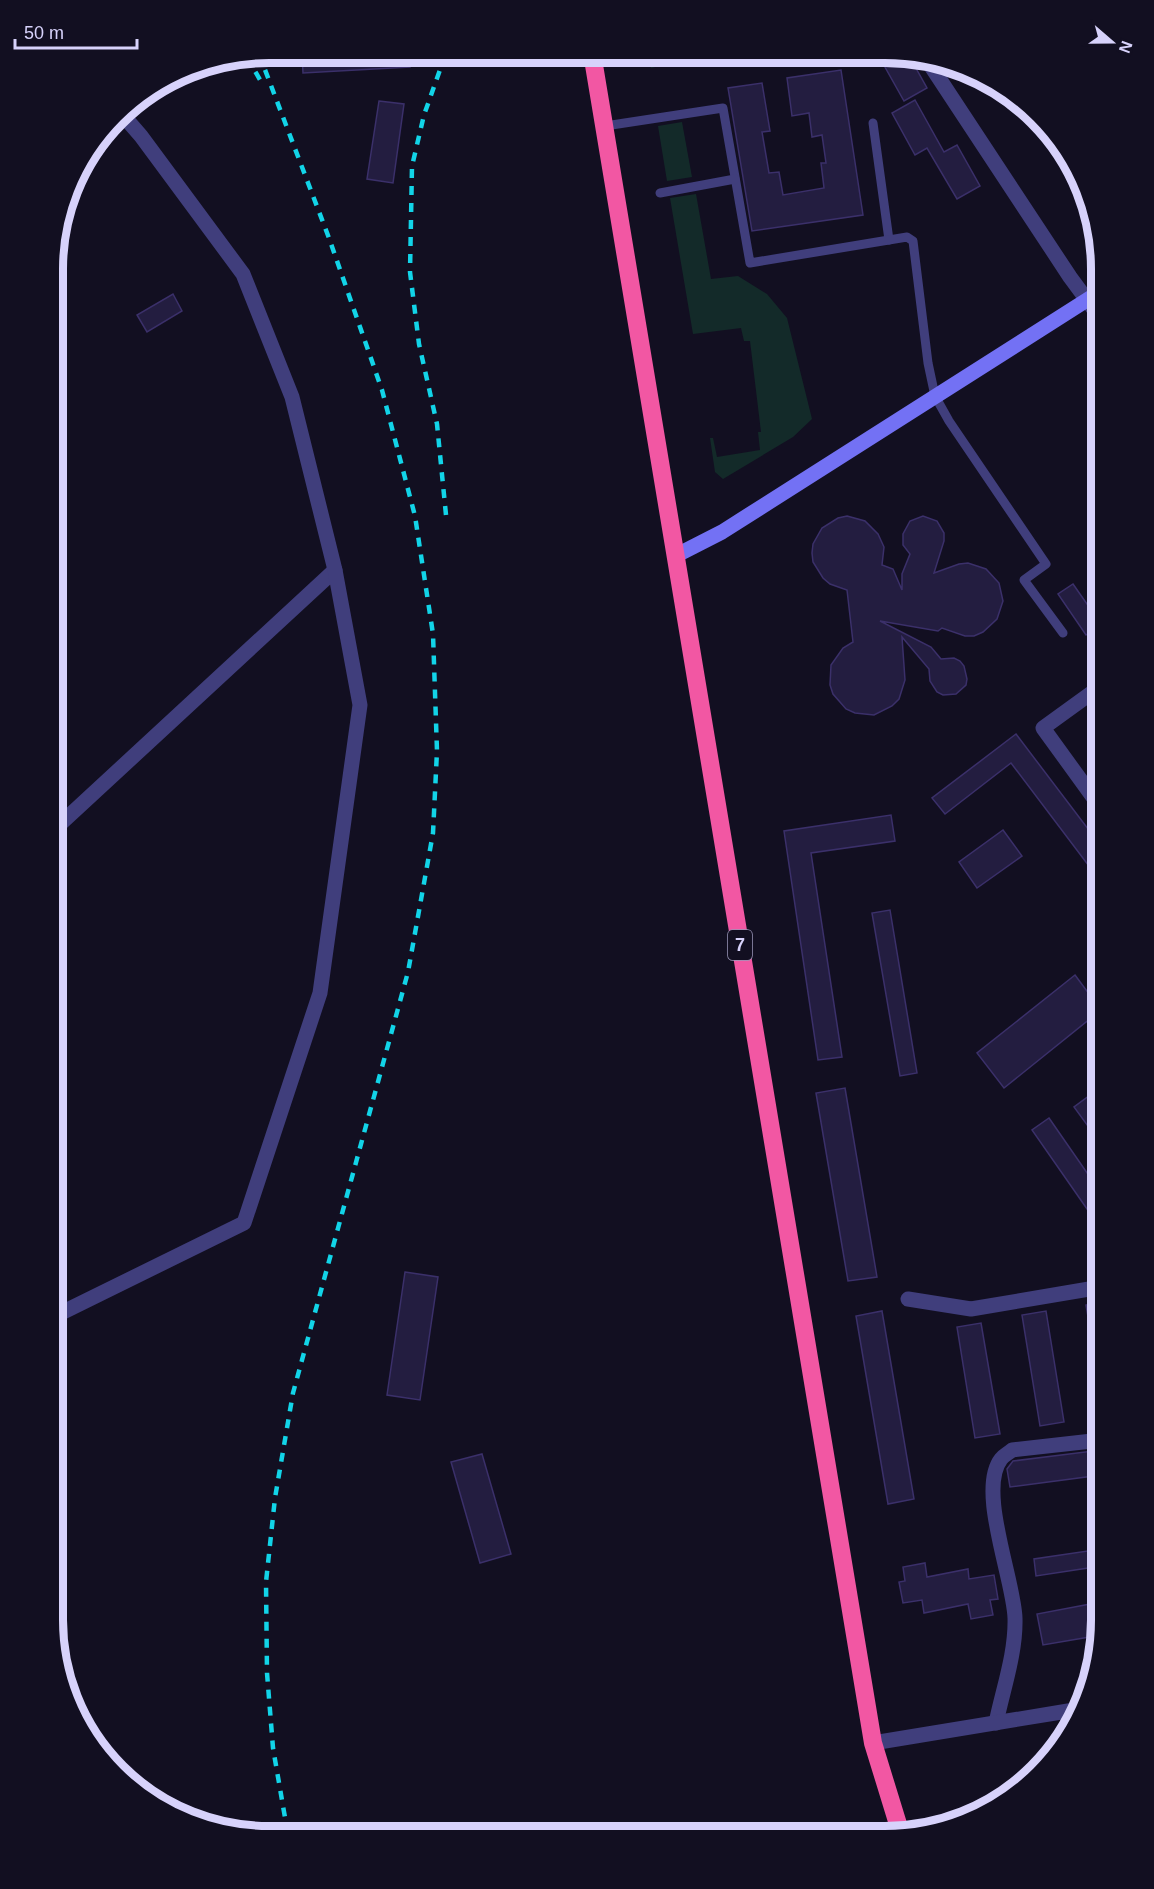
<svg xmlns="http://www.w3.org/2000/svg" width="1154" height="1889" font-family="Arial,sans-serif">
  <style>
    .green { fill: #132a29 }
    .building { fill: #231d40; stroke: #3b306a; stroke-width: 1.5 }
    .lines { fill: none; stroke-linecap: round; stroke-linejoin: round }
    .lane { stroke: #403e7c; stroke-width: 9 }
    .street { stroke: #403e7c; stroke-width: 15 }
    .secondary { stroke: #7371f4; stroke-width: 15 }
    .highway { stroke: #f257a3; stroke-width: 18 }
    .rail { stroke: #12d4e8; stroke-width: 4.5; stroke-dasharray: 9 8; stroke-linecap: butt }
    .labels { text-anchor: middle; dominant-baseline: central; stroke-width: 4.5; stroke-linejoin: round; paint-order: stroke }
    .shield { fill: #120f21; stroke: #9c98ba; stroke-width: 1.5 }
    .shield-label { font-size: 18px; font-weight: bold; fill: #d7d2fb }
    .rim { fill: none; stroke: #d7d2fb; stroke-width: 8 }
  </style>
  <rect width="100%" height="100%" fill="#120f21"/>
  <g class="green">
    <path d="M647,54H671L673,63L651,68Z"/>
    <path d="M682,122L692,177L667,181L658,126Z"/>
    <path d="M696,194L711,279L738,276L767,294L787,318L812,419L793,437L723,479L715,472L710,438H713L717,457L760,450L758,432H761L750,341H744L741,328L693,334L670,198Z"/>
  </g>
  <g class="building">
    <path d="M302,53H409L410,67L303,73Z"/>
    <path d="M890,54H908L927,88L904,101L881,60Z"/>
    <path d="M841,70L863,215L752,231L728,88L762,83L770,131L762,132L769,173L779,172L783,195L824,188L821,163H826L822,135L812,137L809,113L792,116L787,78Z"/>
    <path d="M915,100L944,152L957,145L980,186L957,199L927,148L915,155L892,113Z"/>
    <path d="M379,101L404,104L393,183L367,179Z"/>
    <path d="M173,294L182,311L147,332L137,315Z"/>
    <path d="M847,516L865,521L878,534L884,547L882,565L893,569L902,590V574L910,554L903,545V534L910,521L923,516L937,521L944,533V541L934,573L959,564L968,563L986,569L999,583L1003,601L997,619L983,632L974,636H965L942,628L938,631L880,621L931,647L941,659L954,658L960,661L964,666L967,679L966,685L956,694L943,695L937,692L930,681L929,669L902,637L905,680L899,699L892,706L874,715L855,713L846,709L833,694L830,685L831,665L843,648L853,642L847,590L830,584L823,578L813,562L812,553L813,544L822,528L838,518Z"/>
    <path d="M1073,584L1101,624L1086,635L1058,594Z"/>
    <path d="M1016,734L1101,846V882L1011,763L945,814L932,798Z"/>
    <path d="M891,815L895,841L811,853L842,1057L818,1060L784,831Z"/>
    <path d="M1003,830L1022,856L977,888L959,862Z"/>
    <path d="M890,910L917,1073L900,1076L872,913Z"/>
    <path d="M1075,975L1101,1010L1004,1088L977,1053Z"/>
    <path d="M1101,1087V1144L1074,1107Z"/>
    <path d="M845,1088L877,1277L848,1281L816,1093Z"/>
    <path d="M1049,1118L1101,1193V1229L1032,1130Z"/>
    <path d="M405,1272L438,1277L420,1400L387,1395Z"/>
    <path d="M1101,1302V1351L1094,1352L1086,1305Z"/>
    <path d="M882,1311L914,1499L888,1504L856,1316Z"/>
    <path d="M1046,1311L1064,1422L1040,1426L1022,1315Z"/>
    <path d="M981,1323L1000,1434L975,1438L957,1327Z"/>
    <path d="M1101,1450V1475L1010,1487L1007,1469L1013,1461Z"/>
    <path d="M482,1454L511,1554L480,1563L451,1462Z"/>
    <path d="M1101,1549V1566L1036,1576L1034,1559Z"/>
    <path d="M925,1563L927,1577L968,1569L969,1579L994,1575L998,1599L990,1600L993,1615L971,1619L968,1604L924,1613L922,1600L903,1603L899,1582L905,1581L903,1567Z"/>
    <path d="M1101,1602V1635L1043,1645L1037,1614Z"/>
  </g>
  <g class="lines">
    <g class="lane">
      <path d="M873,123L889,240"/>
      <path d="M605,126L723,108L750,263L907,237L913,241L928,363L935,396L949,421L1046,564L1024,580L1063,633"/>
      <path d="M660,193L735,179"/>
    </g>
    <g class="street">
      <path d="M927,60L1070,277L1101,319"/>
      <path d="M1101,808L1043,728L1101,686"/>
      <path d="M54,851L58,826L335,570"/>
      <path d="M908,1299L971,1309L1101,1287"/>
      <path d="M53,1317L244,1223L320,993L360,705L335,570L292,397L243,274L141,136L121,113"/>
      <path d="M996,1723C1003,1689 1016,1653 1015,1618C1014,1580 977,1490 1001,1459C1004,1455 1009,1453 1012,1450L1101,1440"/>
      <path d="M873,1743L1080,1709"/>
    </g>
    <path class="secondary" d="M675,556L722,532L1101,291"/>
    <path class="highway" d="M592,53L873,1743L901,1834"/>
    <g class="rail">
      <path d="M259,54L329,238L382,390L415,516L433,634L437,751L433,833L408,972L293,1393L275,1498L266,1582L267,1673L273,1748L288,1835"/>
      <path d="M247,57L263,85"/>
      <path d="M446,515L437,424L419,344L410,272L412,166L424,115L446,53"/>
    </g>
  </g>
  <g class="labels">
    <rect class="shield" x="728" y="930" width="24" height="30" rx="4.5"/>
    <g class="shield-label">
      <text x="740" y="945">7</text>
    </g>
  </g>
  <path d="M0 0H1154V1889H0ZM269 63H885A206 206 0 0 1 1091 269V1620A206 206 0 0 1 885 1826H269A206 206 0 0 1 63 1620V269A206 206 0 0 1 269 63Z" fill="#120f21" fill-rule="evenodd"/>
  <path class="rim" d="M269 63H885A206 206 0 0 1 1091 269V1620A206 206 0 0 1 885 1826H269A206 206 0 0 1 63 1620V269A206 206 0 0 1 269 63Z"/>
  <g transform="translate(1112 42) rotate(110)" stroke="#120f21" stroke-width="4.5" paint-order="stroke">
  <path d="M0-4.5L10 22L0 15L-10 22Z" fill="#d7d2fb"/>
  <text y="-9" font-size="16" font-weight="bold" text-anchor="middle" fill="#d7d2fb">N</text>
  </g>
  <path d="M15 39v9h122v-9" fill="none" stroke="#d7d2fb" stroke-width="3"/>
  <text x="24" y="39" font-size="18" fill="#d7d2fb" stroke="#120f21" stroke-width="4.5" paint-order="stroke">50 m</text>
</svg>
